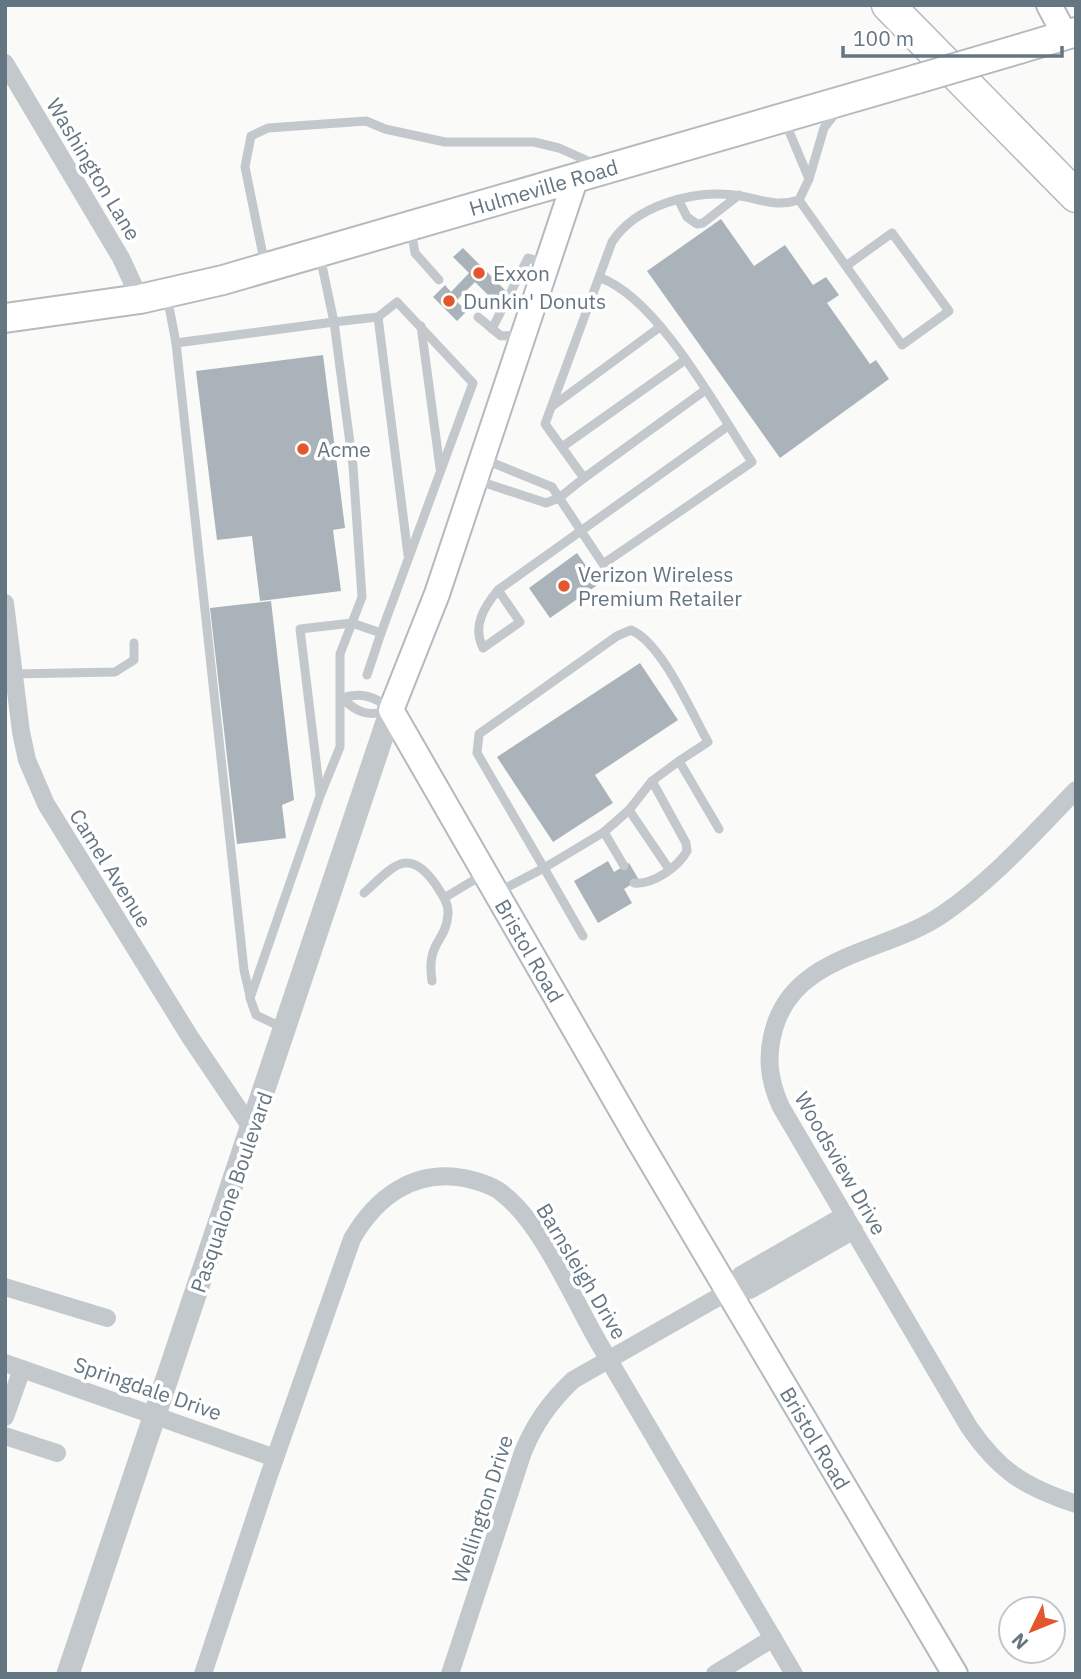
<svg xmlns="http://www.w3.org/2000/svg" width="1081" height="1679" font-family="'IBM Plex Sans',sans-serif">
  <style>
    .building { fill: #aab3b9 }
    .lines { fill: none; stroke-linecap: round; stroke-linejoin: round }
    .secondary-casing { stroke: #b3babf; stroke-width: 28 }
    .primary-casing { stroke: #b5babe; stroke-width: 32 }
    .motorway-casing { stroke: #b4b9bd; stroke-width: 35 }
    .service { stroke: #c3c8cc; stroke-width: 9 }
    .minor { stroke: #c3c8cc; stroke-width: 18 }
    .tertiary { stroke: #c3c8cc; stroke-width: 23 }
    .secondary { stroke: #fff; stroke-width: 24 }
    .primary { stroke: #fff; stroke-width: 28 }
    .motorway { stroke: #fff; stroke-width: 32 }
    .primary-bridge-casing { stroke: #b5babe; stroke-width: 32; stroke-linecap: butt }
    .primary-bridge { stroke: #fff; stroke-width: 28 }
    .poi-dot { fill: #e4572e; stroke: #fff; stroke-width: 2.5 }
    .labels { text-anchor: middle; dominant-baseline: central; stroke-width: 7; stroke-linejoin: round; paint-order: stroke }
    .street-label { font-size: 21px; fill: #657683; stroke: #fff }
    .poi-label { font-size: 21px; fill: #657683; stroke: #fff; text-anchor: start }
  </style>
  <rect width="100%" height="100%" fill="#fafaf8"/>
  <g class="building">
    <path d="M721,219L754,266L785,245L813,285L826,277L839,295L827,303L870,364L876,360L889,379L780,458L647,271Z"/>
    <path d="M463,248L506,291L495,302L475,282L456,301L467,311L457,321L433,297L445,285L451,292L469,273L453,257Z"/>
    <path d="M323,355L345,528L333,530L341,591L260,601L252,536L217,540L196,371Z"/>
    <path d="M577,553L599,584L550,618L529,588Z"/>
    <path d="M271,601L294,800L282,805L286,838L237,844L210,608Z"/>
    <path d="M640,663L678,720L595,775L613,803L553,842L497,757Z"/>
    <path d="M608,861L614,872L629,863L639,880L624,889L632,903L598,923L574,881Z"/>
  </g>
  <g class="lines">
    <defs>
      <g id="secondary">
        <path d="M1049,5L1065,35"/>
        <path id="s1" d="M576,177L437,594L391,710L638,1139L955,1674"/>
      </g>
      <g id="primary">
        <path d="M1019,49L1076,32"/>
        <path id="s2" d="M5,318L140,299L223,280L917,79"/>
      </g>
      <path id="motorway" d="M888,5L1076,196"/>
    </defs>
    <use href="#secondary" class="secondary-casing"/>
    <use href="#primary" class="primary-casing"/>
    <use href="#motorway" class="motorway-casing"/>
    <g class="service">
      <path d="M809,179L824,128L837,111"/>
      <path d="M799,200L902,345L949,311L892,233L846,266"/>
      <path d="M679,201L687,217L697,224L703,223L739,195"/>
      <path d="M411,230L415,253L439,280"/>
      <path d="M265,265L245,167L251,136L268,128L366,121L385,129L445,142H534L559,148L595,164"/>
      <path d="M167,296L176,343"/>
      <path d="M378,317L408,555"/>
      <path d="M478,317L501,336L522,335"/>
      <path d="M421,326L440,468"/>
      <path d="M492,329L528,258L544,263"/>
      <path d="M554,405L660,327"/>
      <path d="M562,447L685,360"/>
      <path d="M483,459L552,487L603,564L752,462C717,409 659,300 601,278"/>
      <path d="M584,478L704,391"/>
      <path d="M476,480L546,503L559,498L584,478L545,424L612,242C636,205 693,190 734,195C759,198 774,208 799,200L809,179L784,119"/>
      <path d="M498,590L520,622L483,648C472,626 484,607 498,590L728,426"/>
      <path d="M14,674L115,672L134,660V643"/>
      <path d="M342,698C356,712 368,717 387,711"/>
      <path d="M342,698C360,692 374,696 389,708"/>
      <path d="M320,794L300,629L352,623L381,633L367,675"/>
      <path d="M629,810L604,832L544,868L477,753L479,734L617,636L631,630C662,643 691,712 708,742L679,761L719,829"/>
      <path d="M604,832L624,866"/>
      <path d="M669,869L629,810L652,781L679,761"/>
      <path d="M634,883C653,885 678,867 687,851L686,843L652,781"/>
      <path d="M498,892L544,868L583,936"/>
      <path d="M364,893C392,868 408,844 436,885C441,893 449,903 448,914C446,943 426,941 432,981"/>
      <path d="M444,898L484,874"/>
      <path d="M250,996L244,970L176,343L334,322L320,256"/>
      <path d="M283,1028L256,1015L250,998L320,796L340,747V654L362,597L353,466L334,322L378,317L397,302L473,383L381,633"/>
    </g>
    <g class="minor">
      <path d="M5,63L121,258L140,299"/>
      <path d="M5,603L21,732L27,760L46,804L190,1037L252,1129"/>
      <path d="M1076,790C1034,833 993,880 943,914C887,953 795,953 774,1029C766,1057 769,1081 781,1107L969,1427C1000,1472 1025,1487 1076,1504"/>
      <path d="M5,1287L107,1318"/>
      <path d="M729,1291L750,1290L854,1230"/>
      <path d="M5,1363L275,1458"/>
      <path d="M5,1417L22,1369"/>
      <path d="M5,1436L57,1453"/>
      <path d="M203,1674L268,1478L352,1239C376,1197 414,1169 464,1178C478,1181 493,1185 503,1194C543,1225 574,1301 600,1345C665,1454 729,1564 794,1674"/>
      <path d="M450,1674L523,1452C535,1423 550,1402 573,1380L729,1291L741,1275L845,1215"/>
      <path d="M715,1674L773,1638"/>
    </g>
    <path class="tertiary" d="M68,1674L391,710"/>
    <use href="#secondary" class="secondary"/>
    <use href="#primary" class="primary"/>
    <use href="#motorway" class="motorway"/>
    <defs>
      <path id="primary-bridge" d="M917,79L1019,49"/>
    </defs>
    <use href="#primary-bridge" class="primary-bridge-casing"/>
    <use href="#primary-bridge" class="primary-bridge"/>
  </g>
  <g class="poi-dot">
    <circle cx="479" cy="273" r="7"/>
    <circle cx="449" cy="301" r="7"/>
    <circle cx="303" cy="449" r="7"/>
    <circle cx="564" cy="586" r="7"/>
  </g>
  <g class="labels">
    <g class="street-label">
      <text transform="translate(94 169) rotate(59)">Washington Lane</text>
      <text stroke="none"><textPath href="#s2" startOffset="555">Hulmeville Road</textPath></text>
      <text transform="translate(111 868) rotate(58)">Camel Avenue</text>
      <text stroke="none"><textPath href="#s1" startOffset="842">Bristol Road</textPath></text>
      <text transform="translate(841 1163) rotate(60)">Woodsview Drive</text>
      <text transform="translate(231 1192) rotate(-71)">Pasqualone Boulevard</text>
      <text transform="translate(582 1271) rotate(59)">Barnsleigh Drive</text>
      <text transform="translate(148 1388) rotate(19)">Springdale Drive</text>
      <text stroke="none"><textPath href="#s1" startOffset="1407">Bristol Road</textPath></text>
      <text transform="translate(482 1509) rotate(-72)">Wellington Drive</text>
    </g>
    <g class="poi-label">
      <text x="493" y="273">Exxon</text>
      <text x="463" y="301">Dunkin' Donuts</text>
      <text x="317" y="449">Acme</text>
      <text x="578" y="574">Verizon Wireless<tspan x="578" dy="24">Premium Retailer</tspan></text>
    </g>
  </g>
  <rect width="1081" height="1679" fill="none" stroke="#657683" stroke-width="14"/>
  <g transform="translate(1032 1630) rotate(227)"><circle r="33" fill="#ffffff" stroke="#c1c8cd" stroke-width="2"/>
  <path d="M0-5L12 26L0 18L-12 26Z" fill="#e4572e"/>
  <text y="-10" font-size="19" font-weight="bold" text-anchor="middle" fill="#657683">N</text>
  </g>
  <path d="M843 46v10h219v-10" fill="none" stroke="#657683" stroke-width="3.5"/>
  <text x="853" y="46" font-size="21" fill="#657683" stroke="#ffffff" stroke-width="5" paint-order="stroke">100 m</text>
</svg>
